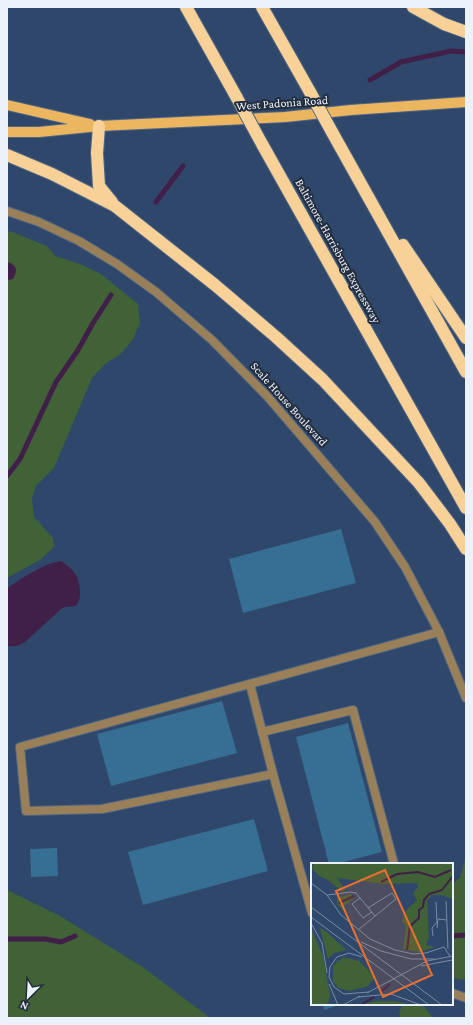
<svg xmlns="http://www.w3.org/2000/svg" width="473" height="1025" font-family="'Crimson Pro',serif">
  <style>
    .green { fill: #416137 }
    .water { fill: #401f49 }
    .lines { fill: none; stroke-linecap: round; stroke-linejoin: round }
    .stream { stroke: #401f49; stroke-width: 5 }
    .building { fill: #366f93 }
    .lane-casing { stroke: #516684; stroke-width: 10 }
    .primary-casing { stroke: #516684; stroke-width: 12 }
    .highway-casing { stroke: #516684; stroke-width: 14 }
    .lane { stroke: #9a8058; stroke-width: 8 }
    .primary { stroke: #ebb65f; stroke-width: 10 }
    .highway { stroke: #f7d197; stroke-width: 12 }
    .highway-bridge-casing { stroke: #516684; stroke-width: 14; stroke-linecap: butt }
    .highway-bridge { stroke: #f7d197; stroke-width: 12 }
    .labels { text-anchor: middle; dominant-baseline: central; stroke-width: 4; stroke-linejoin: round; paint-order: stroke }
    .street-label { font-size: 12px; fill: #ecf2fb; stroke: #222d3e }
    .inset-river { fill: none; stroke: #401f49; stroke-width: 2 }
    .inset-road { fill: none; stroke: #7b8ba4; stroke-width: 1 }
    .view { fill: #e97030; fill-opacity: 0.15; stroke: #e97030; stroke-width: 2 }
    .inset-edge { fill: none; stroke: #ecf2fb; stroke-width: 2 }
  </style>
  <rect width="100%" height="100%" fill="#2f476a"/>
  <g class="green">
    <path d="M7,231L12,232L47,246L55,256L80,264L101,274L138,304L140,323L133,339L121,354L105,364L92,378L54,468L36,486L32,498L34,517L53,538L54,547L40,560L7,578V280L13,279L9,262H7Z"/>
    <path d="M466,856V979L461,980L452,977V884L460,878Z"/>
    <path d="M7,890L60,916L144,968L210,1018H7Z"/>
    <path d="M403,1004H422L433,1018H400L399,1012Z"/>
  </g>
  <g class="water">
    <path d="M7,262C17,265 18,270 13,279L7,280Z"/>
    <path d="M61,561C74,570 79,575 80,591C80,598 80,600 76,606C70,607 66,606 61,609L25,642C19,646 14,647 7,646V588C23,578 42,564 61,561Z"/>
  </g>
  <g class="lines">
    <g class="stream">
      <path d="M370,80L401,62L451,51L466,52"/>
      <path d="M156,202L183,166"/>
      <path d="M7,476L20,459L56,382L78,350L93,323L111,295"/>
      <path d="M452,936L466,935"/>
      <path d="M7,939H45L61,942L75,936"/>
    </g>
  </g>
  <g class="building">
    <path d="M341,529L356,583L243,613L229,559Z"/>
    <path d="M222,701L237,753L111,786L97,734Z"/>
    <path d="M348,723L382,852L336,864H329L296,737Z"/>
    <path d="M254,819L268,871L143,905L128,852Z"/>
    <path d="M57,848L58,876L31,877L30,849Z"/>
    <path d="M323,1004H342L324,1010Z"/>
  </g>
  <g class="lines">
    <defs>
      <g id="lane">
        <path d="M7,211L39,222L79,241L117,264L156,292L212,340L267,396L375,522L405,567L439,632L466,698"/>
        <path d="M250,684L273,774L312,913"/>
        <path d="M262,732L353,710L394,864"/>
        <path d="M273,774L102,809L26,811L20,747L439,632"/>
        <path d="M452,993L466,998"/>
      </g>
      <g id="primary">
        <path d="M7,105L90,124"/>
        <path d="M7,132H39L99,126L285,117L351,110L466,102"/>
      </g>
      <g id="highway">
        <path d="M186,7L237,98"/>
        <path d="M262,7L310,92"/>
        <path d="M413,7L444,24L466,32"/>
        <path d="M99,126L97,153L99,186L112,202"/>
        <path d="M332,132L466,372"/>
        <path d="M262,144L466,508"/>
        <path d="M7,155L52,174L115,206L215,285L276,337L323,380L419,483L450,524L466,549"/>
        <path d="M403,245L466,338"/>
      </g>
    </defs>
    <use href="#lane" class="lane-casing"/>
    <use href="#primary" class="primary-casing"/>
    <use href="#highway" class="highway-casing"/>
    <use href="#lane" class="lane"/>
    <use href="#primary" class="primary"/>
    <use href="#highway" class="highway"/>
    <defs>
      <g id="highway-bridge">
        <path d="M310,92L332,132"/>
        <path d="M237,98L262,144"/>
      </g>
    </defs>
    <use href="#highway-bridge" class="highway-bridge-casing"/>
    <use href="#highway-bridge" class="highway-bridge"/>
  </g>
  <g class="labels">
    <g class="street-label">
      <text transform="translate(282 103) rotate(-4)">West Padonia Road</text>
      <text transform="translate(338 251) rotate(61)">Baltimore-Harrisburg Expressway</text>
      <text transform="translate(289 404) rotate(48)">Scale House Boulevard</text>
    </g>
  </g>
  <g transform="translate(311 863)">
    <rect width="142" height="142" fill="#2f476a"/>
    <path d="M3,0H142V36L130,32H121L116,37L118,74L115,82L124,84L109,89L92,86L95,64L91,58L96,46L106,37L102,30L107,24L106,20L73,21L26,15L34,26L32,29L17,17L8,13L1,5ZM40,31L43,35L33,43L35,51L26,41V35ZM0,65L12,93L19,132L17,142H0ZM9,65L16,69L35,87L23,90L17,96ZM32,94L48,98L64,114L57,123L39,128L27,125L22,118V103ZM64,138H84L101,142H49Z" fill="#416137"/>
    <path class="inset-river" d="M70,19L86,11L107,9L124,14L140,7M28,40L43,33M96,87L99,63L108,55V47L112,44L113,37L118,31L131,27L142,13M70,129L79,121M50,142L63,134"/>
    <path class="inset-road" d="M0,20L16,32L30,52L59,76L84,87L102,91L115,90L133,84L139,93M16,32L40,29L45,30L64,53M49,35L41,41L52,55L61,49M135,38L137,86M0,44L131,142M0,54L118,142M0,60L11,80L16,110M126,65L127,56L136,57M47,67L85,36L81,30L57,45M122,73L121,65L126,59L125,39M50,79L70,88L100,96H124M51,94L38,90L26,94L19,104L18,114L23,124L33,131L58,129M110,103L141,97M18,121L27,142M56,130L116,98L142,93M47,134L80,131L110,142M32,142L49,133"/>
    <path class="view" d="M74,7L121,112L72,134L25,28Z"/>
    <rect width="142" height="142" class="inset-edge"/>
  </g>
  <rect width="473" height="1025" fill="none" stroke="#ecf2fb" stroke-width="16"/>
  <g transform="translate(28 997) rotate(204)" stroke="#222d3e" stroke-width="3" paint-order="stroke">
  <path d="M0-3L7 15L0 10L-7 15Z" fill="#ecf2fb"/>
  <text y="-6" font-size="11" font-weight="bold" text-anchor="middle" fill="#ecf2fb">N</text>
  </g>
</svg>
